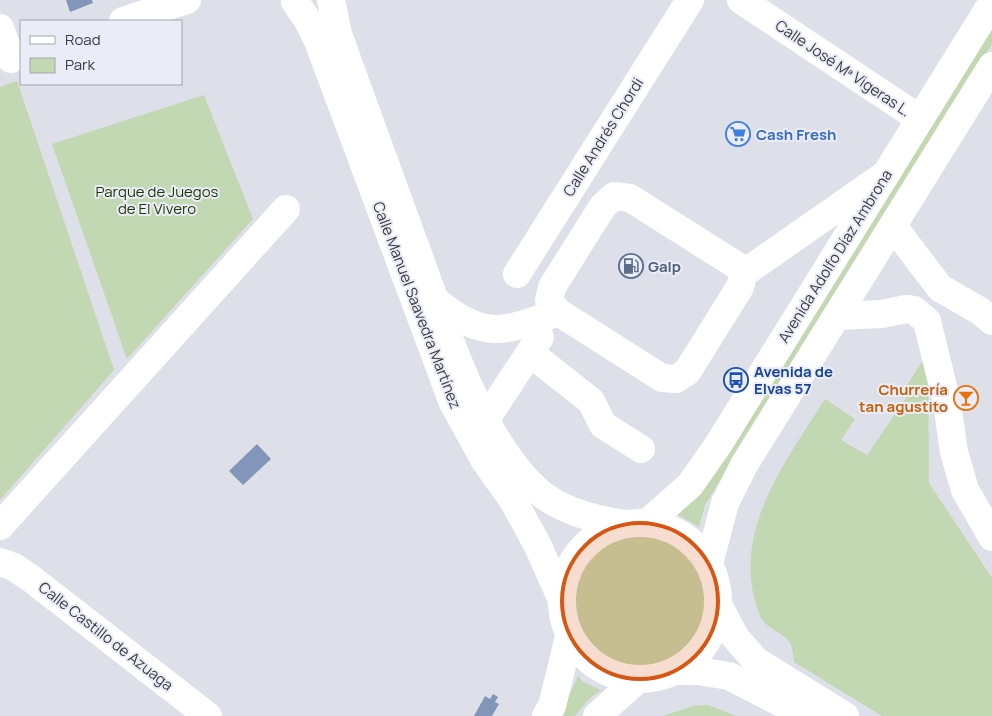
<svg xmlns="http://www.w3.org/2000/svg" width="992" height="716" font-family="Manrope,sans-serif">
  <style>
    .green { fill: #c2d8b2 }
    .water { fill: #8296ba }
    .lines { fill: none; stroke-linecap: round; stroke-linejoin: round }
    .minor { stroke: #fff; stroke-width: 28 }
    .major { stroke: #fff; stroke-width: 28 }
    .highway { stroke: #fff; stroke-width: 28 }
    .marked { fill: #d75611; fill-opacity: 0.2; stroke: #d75611; stroke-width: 4; stroke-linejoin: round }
    .labels { text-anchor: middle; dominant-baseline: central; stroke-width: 4; stroke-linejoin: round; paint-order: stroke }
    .street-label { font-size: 15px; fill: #3b3c40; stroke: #eaecf7 }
    .shop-label { font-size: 15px; font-weight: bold; fill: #366cbe; stroke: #eaecf7; text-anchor: start }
    .park-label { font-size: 15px; fill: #1d3700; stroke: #eaecf7 }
    .service-label { font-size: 15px; font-weight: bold; fill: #4e5e75; stroke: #eaecf7; text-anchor: start }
    .transit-label { font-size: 15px; font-weight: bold; fill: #164399; stroke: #eaecf7; text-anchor: start }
    .food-label { font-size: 15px; font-weight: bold; fill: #c56008; stroke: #eaecf7; text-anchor: end }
  </style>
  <rect width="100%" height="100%" fill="#dddfe9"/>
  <g class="green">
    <path d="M992,19V44L705,505L699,527L677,514Z"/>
    <path d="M17,81L114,370L0,500V87Z"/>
    <path d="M204,95L253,219L127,359L52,144Z"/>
    <path d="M924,359L928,363L929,483L992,578V716H882L794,662C793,656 793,645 788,640C781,632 764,627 760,616C728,535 784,464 825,399L855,419L841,440L867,455L910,392L905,388Z"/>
    <circle cx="640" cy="601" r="65"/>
    <path d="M578,676L583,682L601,690L589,699L575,716H560Z"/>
    <path d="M708,705L736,716H663L693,706Z"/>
  </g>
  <g class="water">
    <path d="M66,0H92L93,3L70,12Z"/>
    <path d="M257,444L271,459L243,485L229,471Z"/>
    <path d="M493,694L498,697L495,702L499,704L492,716H474L485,696L490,699Z"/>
  </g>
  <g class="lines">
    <g class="minor">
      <path d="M741,0L920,119"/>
      <path d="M123,21L187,0"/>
      <path d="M0,28L11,59"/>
      <path d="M893,226L940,288L980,311L992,321"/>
      <path d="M744,273L736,265L630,198L614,196L603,206L552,287L549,301L558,312L662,378L676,379L687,372L740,287L744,273L886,174"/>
      <path d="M517,274L690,0"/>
      <path d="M435,300C484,340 502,333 558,312"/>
      <path d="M837,316L882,314L906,309L914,310L927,321L947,403L954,452L965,490L992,537"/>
      <path d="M530,353L591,401L603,425L641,449"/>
      <path d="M486,419L540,337"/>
      <path d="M0,526L286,209"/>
      <path d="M0,562L14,567L29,577L208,716"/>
      <path d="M718,604L735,637L756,661L845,716"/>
      <path d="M675,671H698L729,676L807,716"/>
    </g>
    <g class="major">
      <path d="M331,0L338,34C363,104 389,174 414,243C441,316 479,440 538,491C561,511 597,520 626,524"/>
      <path d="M295,2L307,19L318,41L453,403L485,461L514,502L538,546L561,598"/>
    </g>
    <g class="highway">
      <path d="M647,523L690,485L718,445L992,3"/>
      <circle cx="640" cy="601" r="78"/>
      <path d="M709,564L725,503L744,465L992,66"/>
      <path d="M546,716L552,706L569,637"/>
      <path d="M597,716L637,680"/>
    </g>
  </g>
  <path class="marked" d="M562 601a78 78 0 1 1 156 0a78 78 0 1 1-156 0Z"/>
  <defs>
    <symbol id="supermarket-ring" viewBox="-11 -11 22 22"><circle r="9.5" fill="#eaecf7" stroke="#3f7fe0" stroke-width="1.5"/><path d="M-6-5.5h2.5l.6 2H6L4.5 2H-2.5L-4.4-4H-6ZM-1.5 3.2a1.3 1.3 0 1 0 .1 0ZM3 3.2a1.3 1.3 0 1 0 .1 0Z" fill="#3f7fe0"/></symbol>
    <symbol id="fuel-ring" viewBox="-11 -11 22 22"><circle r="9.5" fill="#eaecf7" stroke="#5c6f8a" stroke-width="1.5"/><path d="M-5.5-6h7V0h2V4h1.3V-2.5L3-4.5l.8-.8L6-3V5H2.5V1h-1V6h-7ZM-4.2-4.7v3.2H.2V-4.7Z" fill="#5c6f8a"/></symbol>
    <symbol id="bus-ring" viewBox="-11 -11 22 22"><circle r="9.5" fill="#eaecf7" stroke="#1a4fb4" stroke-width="1.5"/><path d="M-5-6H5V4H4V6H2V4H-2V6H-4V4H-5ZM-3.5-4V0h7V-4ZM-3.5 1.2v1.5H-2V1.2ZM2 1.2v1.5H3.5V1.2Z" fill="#1a4fb4"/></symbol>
    <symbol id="bar-ring" viewBox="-11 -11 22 22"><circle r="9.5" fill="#eaecf7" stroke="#e8710a" stroke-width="1.5"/><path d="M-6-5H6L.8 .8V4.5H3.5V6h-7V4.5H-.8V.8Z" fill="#e8710a"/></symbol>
  </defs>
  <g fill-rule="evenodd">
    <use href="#supermarket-ring" x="724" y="120" width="28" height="28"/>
    <use href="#fuel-ring" x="617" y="252" width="28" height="28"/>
    <use href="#bus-ring" x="722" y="366" width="28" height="28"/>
    <use href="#bar-ring" x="952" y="384" width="28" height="28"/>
  </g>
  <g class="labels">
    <g class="street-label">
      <text transform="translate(843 68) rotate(34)">Calle José Mª Vigeras L.</text>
      <text transform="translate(603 137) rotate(-58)">Calle Andrés Chordi</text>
      <text transform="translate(835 256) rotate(-58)">Avenida Adolfo Díaz Ambrona</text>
      <text transform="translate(417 305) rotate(69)">Calle Manuel Saavedra Martínez</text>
      <text transform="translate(106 636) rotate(38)">Calle Castillo de Azuaga</text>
    </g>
    <g class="shop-label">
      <text x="756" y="134">Cash Fresh</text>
    </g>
    <g class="park-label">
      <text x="157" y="191">Parque de Juegos<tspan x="157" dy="17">de El Vivero</tspan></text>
    </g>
    <g class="service-label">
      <text x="648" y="266">Galp</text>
    </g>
    <g class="transit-label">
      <text x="754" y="371">Avenida de<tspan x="754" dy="17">Elvas 57</tspan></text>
    </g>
    <g class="food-label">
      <text x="948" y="389">Churrería<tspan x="948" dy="17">tan agustito</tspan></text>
    </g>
  </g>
  <rect x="20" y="20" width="162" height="65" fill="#eaecf7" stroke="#a4a6ae"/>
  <rect x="30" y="36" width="25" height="8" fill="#ffffff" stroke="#a4a6ae"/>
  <text x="65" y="45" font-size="15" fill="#3b3c40">Road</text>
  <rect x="30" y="58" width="25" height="15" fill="#c2d8b2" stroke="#a4a6ae"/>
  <text x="65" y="70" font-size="15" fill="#3b3c40">Park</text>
</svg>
